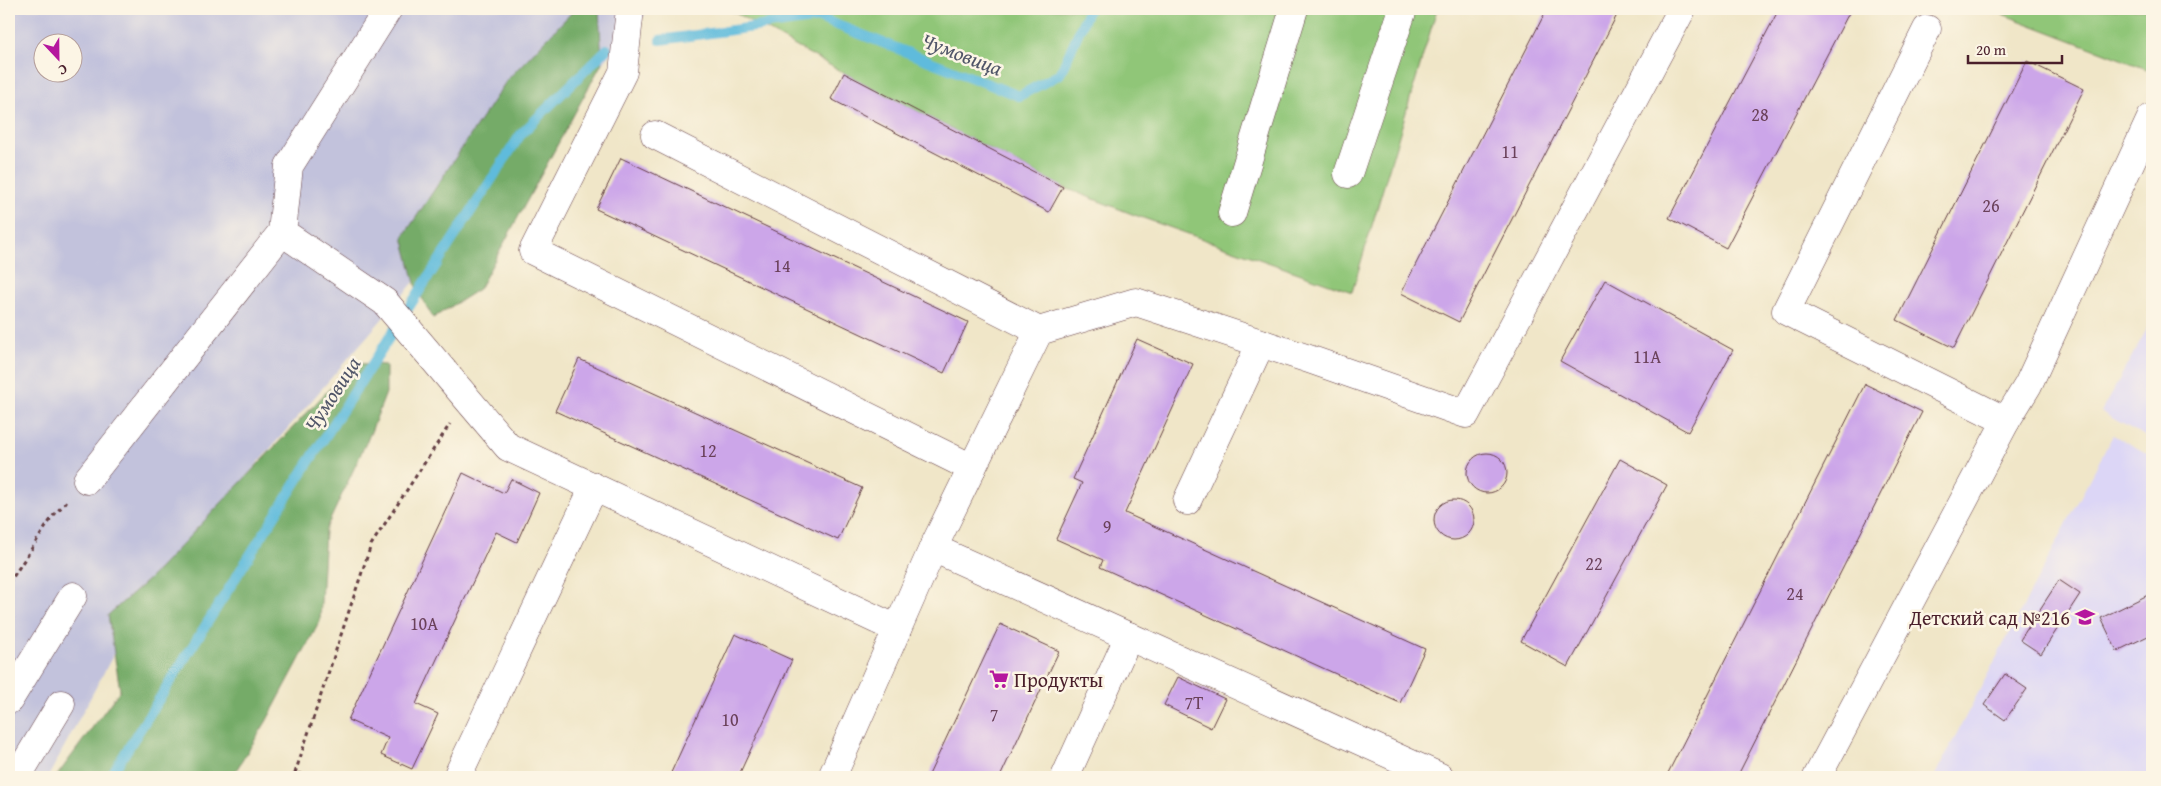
<svg xmlns="http://www.w3.org/2000/svg" width="2161" height="786" font-family="'Gentium Book Plus',serif">
  <style>
    .built { fill: #dcd6f6 }
    .industrial { fill: #c2c2dc; fill-rule: evenodd }
    .green { fill: #90c678; stroke: #6d7252 }
    .forest { fill: #74ab68; stroke: #5f654a }
    .lines { fill: none; stroke-linecap: round; stroke-linejoin: round }
    .stream { stroke: #5ebbdc; stroke-width: 10 }
    .building { fill: #cca6e9 }
    .minor-casing { stroke: #633d43; stroke-width: 29 }
    .path { stroke: #633d43; stroke-width: 3; stroke-dasharray: 4 4; stroke-linecap: butt }
    .minor { stroke: #fff; stroke-width: 28 }
    .labels { text-anchor: middle; dominant-baseline: central; stroke-width: 5; stroke-linejoin: round; paint-order: stroke }
    .number-label { font-size: 18px; fill: #6a415a }
    .poi-label { font-size: 20px; fill: #4a1f2b; stroke: #fcf5e5; text-anchor: end }
    .water-label { font-size: 21px; font-style: italic; fill: #515669; stroke: #fcf5e5 }
  </style>
  <rect width="100%" height="100%" fill="#fcf5e5"/>
  <filter id="ink" filterUnits="userSpaceOnUse"><feTurbulence type="fractalNoise" baseFrequency=".02" numOctaves="2"/><feDisplacementMap in="SourceGraphic" scale="10" xChannelSelector="R" yChannelSelector="G"/><feConvolveMatrix kernelMatrix="1 2 1 2 8 2 1 2 1" color-interpolation-filters="sRGB"/></filter>
  <filter id="wash" filterUnits="userSpaceOnUse"><feTurbulence type="fractalNoise" baseFrequency=".0096" numOctaves="4" result="noise"/><feDisplacementMap in="SourceGraphic" scale="20" xChannelSelector="R" yChannelSelector="G"/><feGaussianBlur stdDeviation="1.12" result="paint"/><feColorMatrix in="noise" values="0 0 0 0 0 0 0 0 0 0 0 0 0 0 0 0 0 1.4 0 .05"/><feComposite in="paint" operator="in"/></filter>
  <g filter="url(#wash)">
    <rect width="100%" height="100%" fill="#f0e6c8"/>
    <g class="built">
      <path d="M2152,320V440L2101,412Z"/>
      <path d="M2113,435L2152,456V777H1934Z"/>
    </g>
    <path class="industrial" d="M9,9H650L148,590L48,777H9ZM42,42H72V72H42Z"/>
    <g class="green">
      <path d="M728,9H1437L1352,292L1132,214L1063,187L844,73Z"/>
      <path d="M1989,9H2152V71Z"/>
    </g>
    <g class="forest">
      <path d="M575,9H599L602,63L479,289L433,318L416,287L403,237L507,80Z"/>
      <path d="M354,363L386,365V393L371,432L325,531L320,621L266,722L232,777H56L120,690L108,615L149,579Z"/>
    </g>
    <g class="lines">
      <g class="stream">
        <path d="M660,40L819,18L1019,96L1060,74L1089,9"/>
        <path d="M110,777L305,468L521,134L607,49"/>
      </g>
    </g>
    <g id="blocks">
      <g class="building">
        <path d="M1547,9H1620L1459,322L1401,293Z"/>
        <path d="M1779,9H1851L1726,248L1669,218Z"/>
        <path d="M2027,61L2084,89L1954,348L1897,320Z"/>
        <path d="M844,73L1063,187L1049,212L831,99Z"/>
        <path d="M621,158L968,322L944,373L596,209Z"/>
        <path d="M1605,280L1733,350L1688,432L1560,361Z"/>
        <path d="M1137,339L1193,364L1125,513L1425,649L1400,703L1100,567L1103,560L1056,539L1082,483L1073,479Z"/>
        <path d="M579,359L862,488L838,540L555,411Z"/>
        <path d="M1865,384L1922,412L1737,777H1676L1668,773Z"/>
        <circle cx="1487" cy="473" r="20"/>
        <path d="M1620,459L1667,485L1568,667L1521,641Z"/>
        <path d="M463,473L504,493L511,479L539,493L517,542L496,532L416,704L438,714L412,769L381,755L388,738L348,720Z"/>
        <circle cx="1454" cy="520" r="20"/>
        <path d="M2059,580L2080,594L2041,654L2020,640Z"/>
        <path d="M2152,593V634L2117,651L2101,618Z"/>
        <path d="M1000,624L1059,651L1000,777H928Z"/>
        <path d="M735,634L792,660L738,777H669Z"/>
        <path d="M2005,674L2027,689L2005,720L1984,705Z"/>
        <path d="M1178,677L1225,699L1211,728L1164,705Z"/>
      </g>
    </g>
  </g>
  <g filter="url(#ink)">
    <use href="#blocks" fill-opacity="0" stroke="#633d43" stroke-width="1"/>
    <g class="lines">
      <defs>
        <g id="minor">
          <path d="M630,9L623,72L533,251L972,468"/>
          <path d="M1927,29L1786,311L2006,421L2028,385L2151,118"/>
          <path d="M655,135L1039,331L1136,302L1309,359L1466,414L1682,9"/>
          <path d="M1348,174L1403,9"/>
          <path d="M1232,213L1294,9"/>
          <path d="M282,232L385,302L508,447L897,629"/>
          <path d="M87,480L282,232L289,166L388,9"/>
          <path d="M1187,501L1261,343"/>
          <path d="M933,548L1440,777"/>
          <path d="M9,700L73,596"/>
          <path d="M17,777L61,704"/>
          <path d="M457,777L594,487"/>
          <path d="M832,777L933,548L1039,331"/>
          <path d="M1065,777L1129,636"/>
          <path d="M1817,777L2006,421"/>
        </g>
      </defs>
      <use href="#minor" class="minor-casing"/>
      <g class="path">
        <path d="M9,583L53,516L68,500"/>
        <path d="M295,773L371,545L450,424"/>
        <path d="M292,777L295,773L320,777"/>
      </g>
      <use href="#minor" class="minor"/>
    </g>
  </g>
  <defs>
    <symbol id="school-bare" viewBox="-9 -9 18 18"><path d="M0-5L7-2L0 1L-7-2ZM-4 1L0 2.5L4 1V4Q0 6-4 4Z" fill="#b5179e" stroke="#fcf5e5" stroke-width="2.5" paint-order="stroke"/></symbol>
    <symbol id="supermarket-bare" viewBox="-9 -9 18 18"><path d="M-6-5.5h2.5l.6 2H6L4.5 2H-2.5L-4.4-4H-6ZM-1.5 3.2a1.3 1.3 0 1 0 .1 0ZM3 3.2a1.3 1.3 0 1 0 .1 0Z" fill="#b5179e" stroke="#fcf5e5" stroke-width="2.5" paint-order="stroke"/></symbol>
  </defs>
  <g fill-rule="evenodd">
    <use href="#school-bare" x="2071" y="603" width="28" height="28"/>
    <use href="#supermarket-bare" x="985" y="665" width="28" height="28"/>
  </g>
  <g class="labels">
    <g class="number-label">
      <text x="1760" y="114">28</text>
      <text x="1510" y="151">11</text>
      <text x="1991" y="205">26</text>
      <text x="782" y="265">14</text>
      <text x="1647" y="356">11А</text>
      <text x="708" y="450">12</text>
      <text x="1107" y="526">9</text>
      <text x="1594" y="563">22</text>
      <text x="1795" y="593">24</text>
      <text x="424" y="623">10А</text>
      <text x="1194" y="702">7Т</text>
      <text x="994" y="714">7</text>
      <text x="730" y="719">10</text>
    </g>
    <g class="poi-label">
      <text x="2070" y="617">Детский сад №216</text>
      <text x="1014" y="679" text-anchor="start">Продукты</text>
    </g>
    <g class="water-label">
      <text transform="translate(962 54) rotate(21)">Чумовица</text>
      <text transform="translate(332 394) rotate(-57)">Чумовица</text>
    </g>
  </g>
  <rect width="2161" height="786" fill="none" stroke="#fcf5e5" stroke-width="30"/>
  <g transform="translate(58 58) rotate(158)"><circle r="24" fill="#fcf5e5" stroke="#b59f9b"/>
  <path d="M0-4L9 19L0 12L-9 19Z" fill="#b5179e"/>
  <text y="-8" font-size="14" font-weight="bold" text-anchor="middle" fill="#4a1f2b">С</text>
  </g>
  <path d="M1968 55v8h94v-8" fill="none" stroke="#4a1f2b" stroke-width="2.5"/>
  <text x="1976" y="55" font-size="15" fill="#4a1f2b" stroke="#fcf5e5" stroke-width="4" paint-order="stroke">20 m</text>
</svg>
